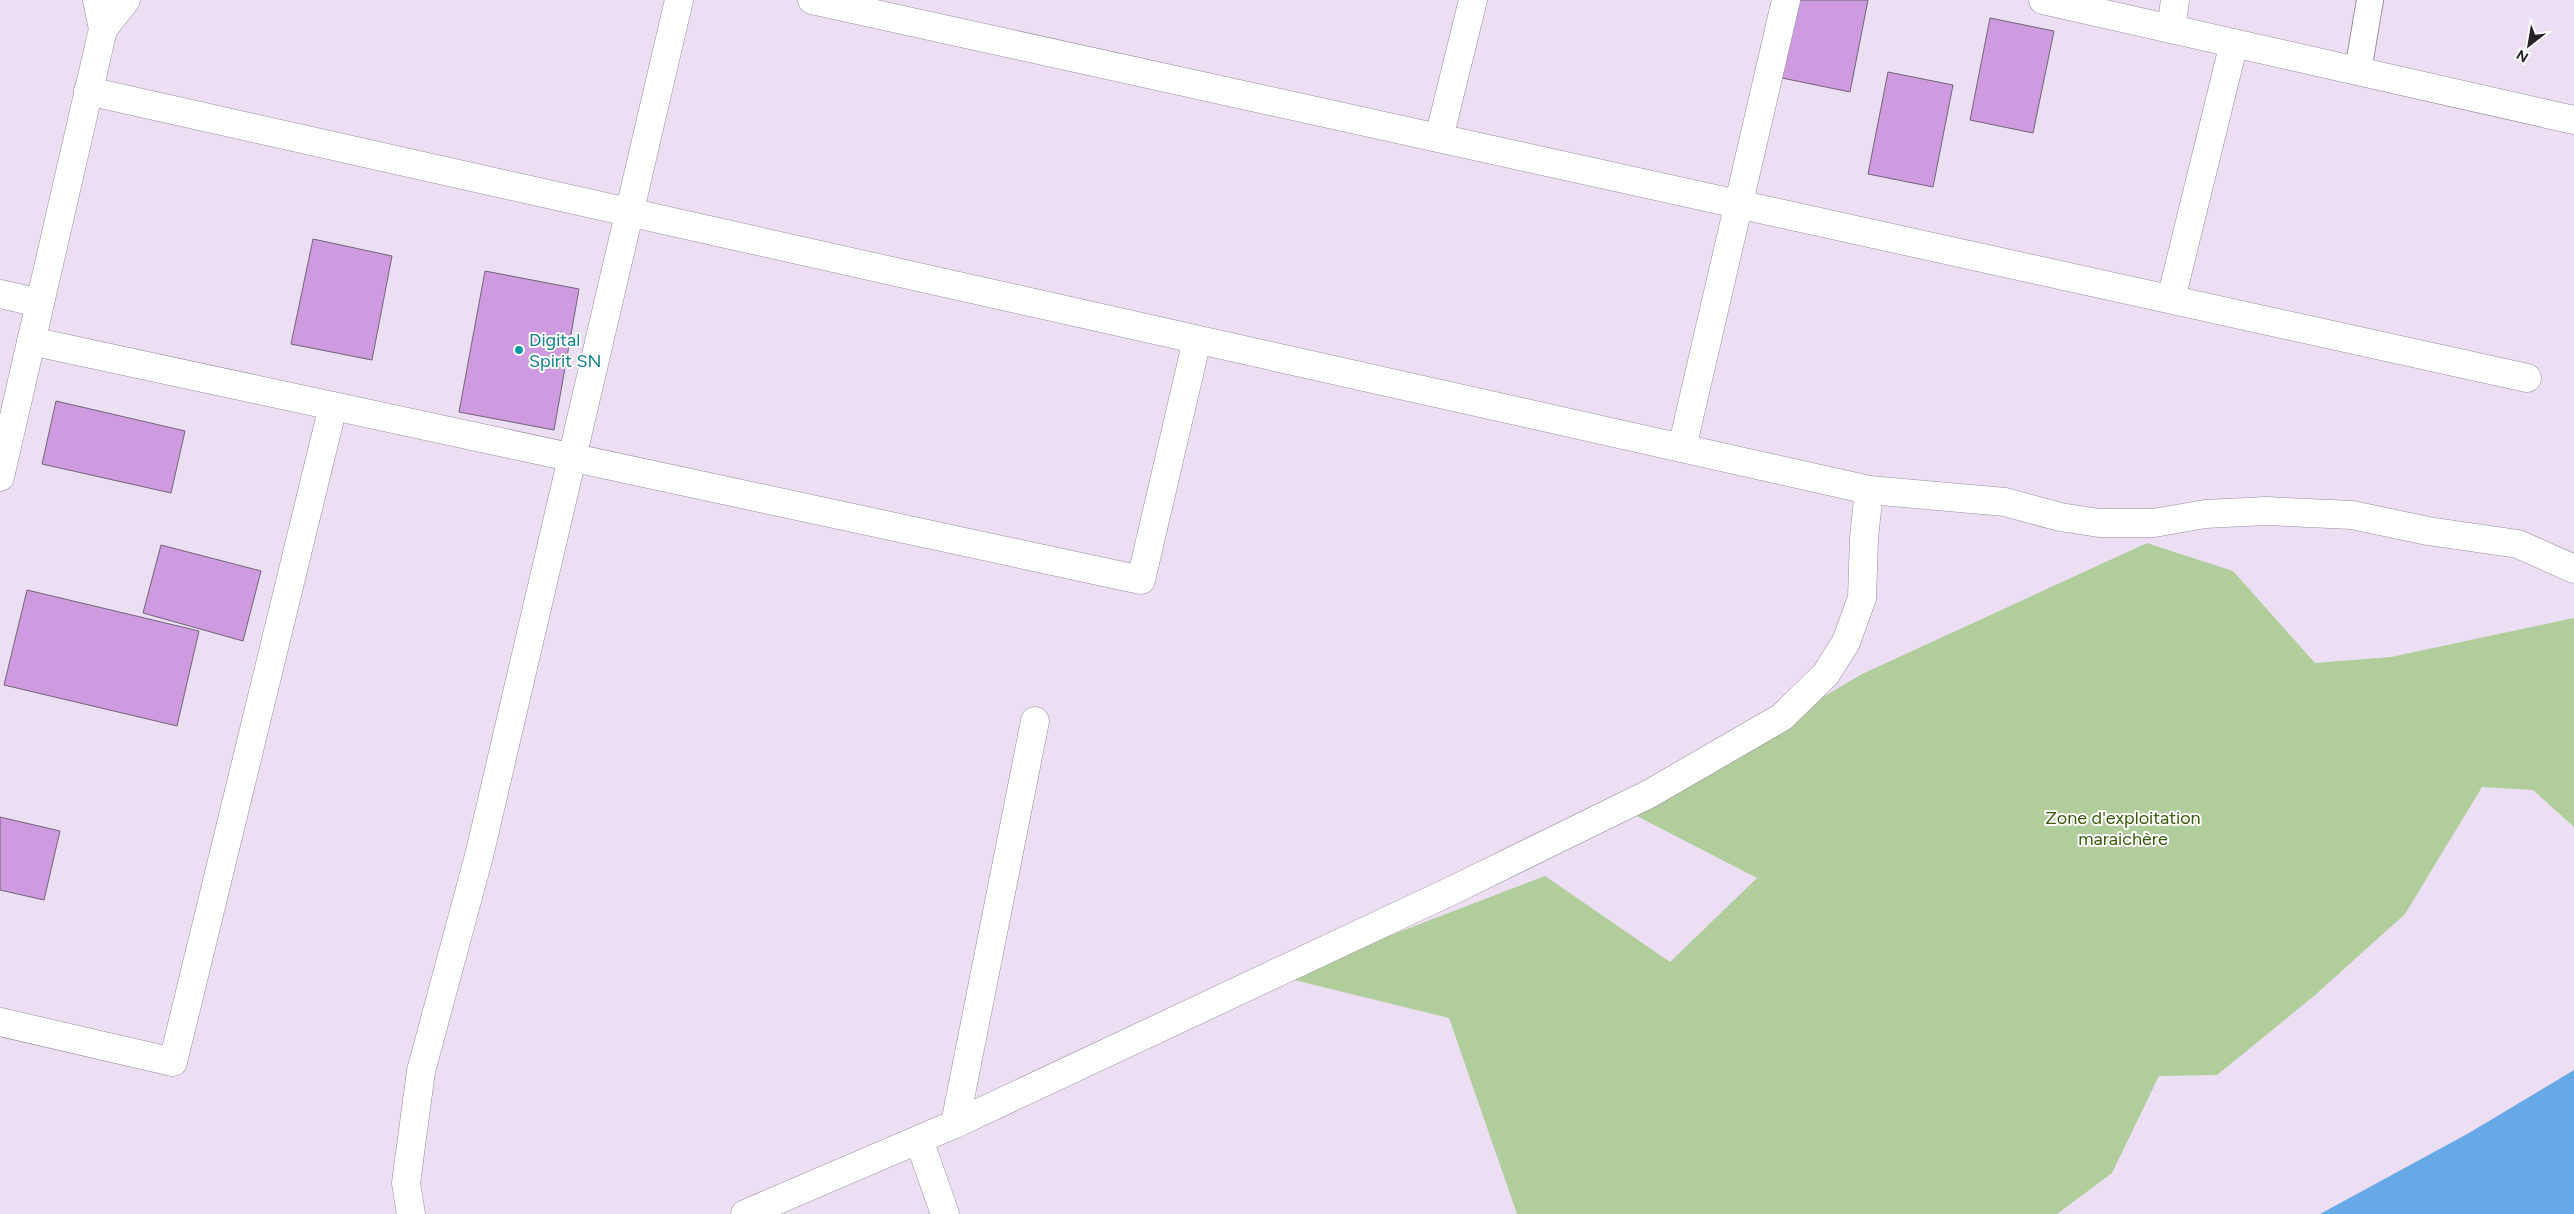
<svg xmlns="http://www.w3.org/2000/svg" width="2574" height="1214" font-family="Figtree,sans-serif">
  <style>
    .green { fill: #b1cd9c }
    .water { fill: #67a9e7 }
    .building { fill: #ce9ae0; stroke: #716475 }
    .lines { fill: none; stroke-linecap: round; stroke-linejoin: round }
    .lane-casing { stroke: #998d9f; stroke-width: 28 }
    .street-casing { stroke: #998d9f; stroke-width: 29 }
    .secondary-casing { stroke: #998d9f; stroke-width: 29 }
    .lane { stroke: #fff; stroke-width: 26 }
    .street { stroke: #fff; stroke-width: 28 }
    .secondary { stroke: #fff; stroke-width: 28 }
    .culture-dot { fill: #0f9aa8; stroke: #fff; stroke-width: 2 }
    .labels { text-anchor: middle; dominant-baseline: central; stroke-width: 4; stroke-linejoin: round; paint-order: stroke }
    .culture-label { font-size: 18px; fill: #0d838f; stroke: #fff; text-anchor: start }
    .park-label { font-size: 18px; fill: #355b05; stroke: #fff }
  </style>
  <rect width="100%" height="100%" fill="#ecdff3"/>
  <path class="green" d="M2147,543L2233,571L2315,663L2391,657L2574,618V827L2533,790L2482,787L2405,914L2314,996L2217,1075L2159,1076L2112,1173L2057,1214H1517L1449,1018L1282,977L1545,876L1670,962L1757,878L1629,812L1862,674Z"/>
  <path class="water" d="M2574,1070V1214H2320L2469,1133Z"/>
  <g class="building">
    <path d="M1797,0H1868L1850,92L1782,78Z"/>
    <path d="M1990,18L2054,31L2033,133L1970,120Z"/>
    <path d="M1888,72L1953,85L1933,187L1868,174Z"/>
    <path d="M313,239L392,256L372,360L291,344Z"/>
    <path d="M485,271L579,289L554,430L459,412Z"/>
    <path d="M56,401L185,431L171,493L42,464Z"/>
    <path d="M161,545L261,571L243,641L143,613Z"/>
    <path d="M27,590L199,631L177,726L4,685Z"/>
    <path d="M0,817L60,831L44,900L0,890Z"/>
  </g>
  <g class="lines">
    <defs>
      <path id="lane" d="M2358,71L2370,0"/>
      <g id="street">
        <path d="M812,0L2527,378"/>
        <path d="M2043,0L2574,120"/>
        <path d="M2171,29L2175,0"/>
        <path d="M88,91L1869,490L2005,502L2060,517L2099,523H2154L2205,514L2266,511L2352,515L2428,531L2518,544L2574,569"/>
        <path d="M1439,138L1473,0"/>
        <path d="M0,294L40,303"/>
        <path d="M2171,299L2234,43"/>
        <path d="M31,341L1141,580L1197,340"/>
        <path d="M1682,448L1786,0"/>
        <path d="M0,1022L173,1062L333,406"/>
        <path d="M955,1124L1035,721"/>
        <path d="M919,1140L945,1214"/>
        <path d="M411,1214L406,1183L421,1071L479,856L679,0"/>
        <path d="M745,1214L955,1124L1451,891L1649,794L1782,717L1826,674L1846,642L1862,598L1864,538L1869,490"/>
      </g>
      <g id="secondary">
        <path d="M103,29L126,0"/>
        <path d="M0,477L103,29L97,0"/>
      </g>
    </defs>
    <use href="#lane" class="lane-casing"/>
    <use href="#street" class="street-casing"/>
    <use href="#secondary" class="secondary-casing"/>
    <use href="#lane" class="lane"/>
    <use href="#street" class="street"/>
    <use href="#secondary" class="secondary"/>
  </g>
  <circle class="culture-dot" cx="519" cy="350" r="5"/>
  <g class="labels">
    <g class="culture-label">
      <text x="529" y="340">Digital<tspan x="529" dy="21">Spirit SN</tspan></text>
    </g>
    <g class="park-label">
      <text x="2123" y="818">Zone d'exploitation<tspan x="2123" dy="21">maraichère</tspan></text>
    </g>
  </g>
  <g transform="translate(2529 45) rotate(211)" stroke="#ffffff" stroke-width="4" paint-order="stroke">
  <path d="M0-4L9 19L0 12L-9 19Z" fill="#272229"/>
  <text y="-8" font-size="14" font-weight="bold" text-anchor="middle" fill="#272229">N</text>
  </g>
</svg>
